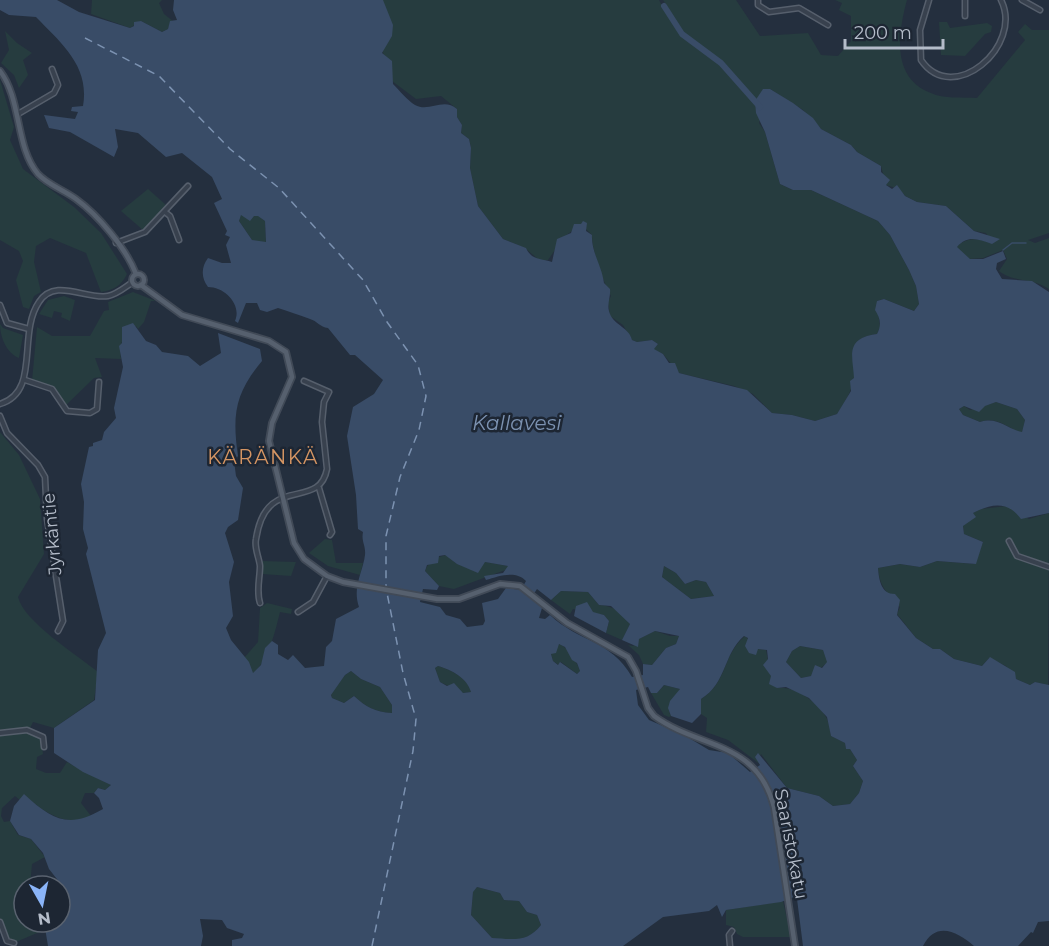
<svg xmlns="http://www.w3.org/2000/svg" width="1049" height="946" font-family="Montserrat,sans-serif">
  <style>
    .green { fill: #263c3f }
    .water { fill: #394c67; fill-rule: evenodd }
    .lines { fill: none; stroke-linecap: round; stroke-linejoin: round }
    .stream { stroke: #394c67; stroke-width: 1.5 }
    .river { stroke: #394c67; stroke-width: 6 }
    .ferry { stroke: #7c92b1; stroke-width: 1.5; stroke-dasharray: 8 6; stroke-linecap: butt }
    .minor-casing { stroke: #565f6c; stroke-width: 7 }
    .major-casing { stroke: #414a57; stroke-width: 8 }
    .minor { stroke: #38414e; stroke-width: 4 }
    .major { stroke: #56606e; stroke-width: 4.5 }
    .labels { text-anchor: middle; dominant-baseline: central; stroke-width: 5; stroke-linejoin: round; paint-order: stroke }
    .street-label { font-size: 18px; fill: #b4bcc9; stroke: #1d2633 }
    .water-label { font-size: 20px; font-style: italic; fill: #7c92b1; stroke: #1d2633 }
    .neighbourhood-label { font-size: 20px; letter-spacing: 1.5px; fill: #d59563; stroke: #1d2633 }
  </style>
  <rect width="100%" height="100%" fill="#242f3e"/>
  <g class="green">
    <path d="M92,0H162L159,3L164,14L174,22L171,21L168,29L162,32L141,21L130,28L91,14Z"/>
    <path d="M371,0H659L661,4H666L663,0H736L760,36L808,33L821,55L838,56L851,41V16L839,10L842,3L835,0H907C898,33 891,78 931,93C943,99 963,97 977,98L1025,40L1018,32L1025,24L1032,30H1049V233L1028,240L1035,243L1049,238V289C1031,277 1014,283 999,271L1007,259L1003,250L983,258L969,259L956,247C969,236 977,239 992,243L986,233L974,231L946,206L917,202L905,196L899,189L886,185L881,166L857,152L851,145L821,129L803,110L770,89L759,123L765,132L780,184L793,190H811L878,221L890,235L909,270L916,286L919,304L914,311L884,299L877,301L880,327L877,334C844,338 859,358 854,380C851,392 844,404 837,414L815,421L792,415L772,413L753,394L734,386L679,373L663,354L653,349L658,344L652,340L637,342L632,340L623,325L610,316L608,302L611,296C604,284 591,248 592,235L581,224L564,237L548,260H539L525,248L503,239L478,206L470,168L471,148L469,139L461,133L462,125L457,117V109L441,96L416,99L392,81L379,40Z"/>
    <path d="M939,22H947L950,28L987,23L992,26L991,32L985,34L965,56L941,55Z"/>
    <path d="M5,31L17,43L32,53L23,60L28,75L19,88L14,75L1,63L9,50Z"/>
    <path d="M0,80L14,127L10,140L23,169L74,207L101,233L127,274C121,286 114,290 101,292L86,253L50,238L36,246L34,262L41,292L34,296L29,309L23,307L16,280L23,261L19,251L0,240Z"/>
    <path d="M148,189L166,205L143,230L121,211Z"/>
    <path d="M241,214L259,216L265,221L266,243L252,240L239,221Z"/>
    <path d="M133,292L156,301H151L144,322L138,329L136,326C123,336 119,342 121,359L95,358L102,377L94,378L65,406L55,389L32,381L37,327L52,336H90L104,311L109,310L108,302Z"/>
    <path d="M64,296L75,300L70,321L61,317L62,313L54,311L52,318L39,314L48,300Z"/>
    <path d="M0,324L3,328L23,335L19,358C6,353 0,336 0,324Z"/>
    <path d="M996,402L1017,409L1025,420L1022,433C1007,428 997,416 980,422L963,415L959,409L964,406L970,410Z"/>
    <path d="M0,432L19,455L40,499L44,554L18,597C24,622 76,654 98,672L94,700L54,728L33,722L28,732L41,739L43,754L37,757L36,769L46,773H60L67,762L111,785L105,790L98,788L94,793H85L81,803L91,816C68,829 42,811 24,795L20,800L15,796L2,808L1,816L4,822L10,821L18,835L31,839L45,857L32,864L30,886H24V922H44V930L16,942L7,937L0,918Z"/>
    <path d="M1007,506L1029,519L1049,513L1048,685L1035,682L1030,685L1016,679L1006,666L989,658L982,666L954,659L940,649H933L916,638L897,614L900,607C888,594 879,586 878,568L900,564L920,567L937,561L975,564L983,542L964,534L963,526L973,513L981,509Z"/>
    <path d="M325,539L332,540L336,563H363L360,575L328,566L309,553Z"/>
    <path d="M446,555L457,564L485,562L508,566V569L454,589L439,586L425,571C428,562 436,557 446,555Z"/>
    <path d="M262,561L296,562L291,576L262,574Z"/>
    <path d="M664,566L676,573L685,584L696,580L706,582L714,596L691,599L662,577Z"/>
    <path d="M561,591L588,592L599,605C614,606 621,612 630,624L622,640L606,633L609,621L604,615L573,609L570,614L551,600Z"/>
    <path d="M267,603L292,609L291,614L280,612C275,632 269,659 253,674L244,658L258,642L260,608Z"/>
    <path d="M655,631L670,636H679L676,644L666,648L652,665L643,664L639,655L628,645L633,646L639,639Z"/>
    <path d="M745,636L758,649L766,650L771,676L777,688C794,685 818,702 826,717C829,722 830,730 831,736L845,743L846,749H850L857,760L853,766L863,781L859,793L850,804L833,806L819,796L787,788L761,754L758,760L761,765L728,740L706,732L707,718L701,714V699C728,682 722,655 745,636Z"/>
    <path d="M559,644C569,648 576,660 580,671L577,674L561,662L559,665L553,661L551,654Z"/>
    <path d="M800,646L823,650L828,662L811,676L801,678L786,662L792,651Z"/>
    <path d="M438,666C451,670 468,678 471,692L463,693L440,682L435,668Z"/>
    <path d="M351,671L361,679L380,687L392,705V713C375,712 366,707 354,696L344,703L332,698L331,694L345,675Z"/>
    <path d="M664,685L680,689C675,701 665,702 671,716L669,717L664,715L651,693H657Z"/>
    <path d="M477,887L500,893L504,900L519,901L527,912L537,915L541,925C527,943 513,940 492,938L471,915L473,891Z"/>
    <path d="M783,901L791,937H743L737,934L734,927L726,925V910Z"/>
  </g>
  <g class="water">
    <path d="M0,0H57L79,12L130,28L134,26V22L141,21L162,32L168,29L170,21L177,20L173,10L174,0H383L393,25L392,36L382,53L392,61L393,84C400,91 407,100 415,105C429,113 443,97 457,109V117L462,125L461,133L469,139L471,148L470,168L478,206L503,239L526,248C532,261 541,258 552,262L557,239L571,233L574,224H581L583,221L587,223L586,231L592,235C591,252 602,266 604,283L610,289C611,297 606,305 610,314C615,326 629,327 632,340L637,342L652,340L658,344L654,349L663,354L669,363H675L679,373L747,390L772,413L792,415L815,421L837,414L851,391L850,381L854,378C853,357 844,338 877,334C882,324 880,318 875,310L877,301L884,299L914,311L919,304L916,286L909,270L890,235L878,221L811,190H793L780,184L765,132L756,113L755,101L763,89H770L793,103L813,118L821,129L851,145L857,152L881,166V172L890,180L886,185L892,189L897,185L905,196L917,202L946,206L974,231L1000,239L992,244C977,239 968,235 957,247L970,259H983L1003,251L1006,259L997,263L996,269L1002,279L1032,281L1049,292V513L1021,519C1008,501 992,503 973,513L976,517L963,526L964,534L983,542L976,564L937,561L920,567L900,564L878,568C879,580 881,594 895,594L900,600L897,615L916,638L933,649H940L954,659L982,666L990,657L1015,672L1016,679L1030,685L1035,682L1049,685V921L1038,922L1033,933L1031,932L1018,946H974C958,932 936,920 923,946H803L797,899L794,897L781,902L726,910L722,917L717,905L709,911L663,917L623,946H232V940L242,938L244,934L227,928L222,920L200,919L203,936L201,946H48L44,922H60V886H58L60,883L49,869L43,853L31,839L19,835L10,821L14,806L24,794C52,820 69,829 103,809L99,798L94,793L98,788L105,790L111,785L83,772L54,753V728L95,700L98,650L106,633L86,554L88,548L83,529L84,502L81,484L89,447L93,446V443L102,440L104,432L116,418L114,408L123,367L119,346L122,343V327L133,323L146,341L156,345L162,352L188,356L200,366L221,353L218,333L260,349L262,361C235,393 232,415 238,456L234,461L236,476L243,488L238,520L228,527L225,533L234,562L229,582L233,616L226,628L231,640L249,662L253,673L261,665L265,648L272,641L278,645V654L288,660L293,655L305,668L324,666L326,647L332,641L336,619L359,607C352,587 363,572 365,555C366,545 361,542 363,532L358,529L356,495L347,436L353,407L374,394L383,380L355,355H350L328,328C320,327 317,321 310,319C299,315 288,311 278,308L267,312L260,310L257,303H246L238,323L235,321C242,305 225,287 208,287C201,278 201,267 208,258L222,263H231L226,245L230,237L225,235L227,231L214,203L222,199L212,177L182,153L166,157L138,133L115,129L118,147L114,157L70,132L49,128L44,115L75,119L78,112L71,111L72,107L83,106C90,66 61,43 36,17L9,15L0,10ZM241,215L250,221L254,216H258L265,221L266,242L252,240L239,221ZM996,402L1017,409L1025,420L1022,432C1007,429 998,416 980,422L963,415L959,409L964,406L979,412L985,406ZM445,555L457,564L478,573L485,562L508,566L503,573L484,576L486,580C499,576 516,570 526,581L521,590L506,588L498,599L482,603L485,621L483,625L467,627L460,619L446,615L440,607L420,602L423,589L437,590L439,586L425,571L427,565L438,563L439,556ZM664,566L676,573L685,584L696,580L706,582L714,596L691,599L662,577ZM537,589L551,600L561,591L588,592L599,605L611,606L630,624L622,640L638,647L639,639L655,631L679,636L676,644L666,648L652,665L643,664V675L632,677C610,639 580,643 550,615L545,619L539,618L542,608L531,598ZM744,636L748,638L745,646L749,653L756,655L758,649L767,650L768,659L763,665L771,676L769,684L777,688L786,687L809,698L827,717L831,736L845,743L846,749H850L857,760L853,766L863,781L859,793L850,804L833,806L819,796L787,788L758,753L755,757L760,765L750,772L728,753L709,750L684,735L649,720L638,705L636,690L648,687L651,693H657L664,685L680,689L670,701L668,708L671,716L692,723L701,714V699C727,683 723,654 744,636ZM559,644L565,647L572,660L577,663L580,671L577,674L560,662L558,665L553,661L551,654L556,653ZM800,646L823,650L827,662L822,668L815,665L811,676L801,678L786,662L792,651ZM438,666C452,670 467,678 471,692L463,693L454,683L447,686L440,682L435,668ZM351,671L361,679L380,687L392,705V713C375,712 366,707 354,696L344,703L332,698L331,695L345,675ZM477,887L500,893L504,900L519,901L527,912L537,915L541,925C527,943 513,939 492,938L471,915L473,892Z"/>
    <path d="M587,602L593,612L604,615L609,621L606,633L574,616L576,606Z"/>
  </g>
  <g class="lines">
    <path class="stream" d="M1003,250L1012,243H1026"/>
    <path class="river" d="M664,6L682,34L721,63L760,107"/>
    <g class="ferry">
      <path d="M85,38L159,76L230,149L279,188L363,280L387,322L418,365L426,396L419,430L400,477L386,536V588"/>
      <path d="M372,946L413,751L416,719L403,673L387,593"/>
    </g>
    <defs>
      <g id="minor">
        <path d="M758,0V5L769,12L799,8L828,25"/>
        <path d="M929,0L920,30L921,60C953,107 1024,46 1001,0"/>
        <path d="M1022,0L1040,10"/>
        <path d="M965,16V0"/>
        <path d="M18,114L54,93L58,85L52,69"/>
        <path d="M165,212L170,216L179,240"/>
        <path d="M116,243L145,232L188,186"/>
        <path d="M0,305L7,323L29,329"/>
        <path d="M25,380L52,389L67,411L90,413L97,409L99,382"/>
        <path d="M0,404C41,392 17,334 39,302C55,277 86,300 108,296C118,294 125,287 133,282"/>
        <path d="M0,416L7,433L38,465L45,477L47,519L63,621L58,631"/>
        <path d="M319,488L332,532L330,535"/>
        <path d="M1009,541L1017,556L1049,567"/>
        <path d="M260,603C256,591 260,578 260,566C259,557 254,548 256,539C266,472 319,512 327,469L322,422L324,402L329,392L304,381"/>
        <path d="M298,612L313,602L327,576"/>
        <path d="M0,733L27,730L43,737L44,747"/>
        <path d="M0,922L7,941L14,943"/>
        <path d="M730,946L729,935L732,931"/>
      </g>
      <g id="major">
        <path d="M0,71C22,100 15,147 38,174C48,185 64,190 76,199C98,215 126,248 136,274"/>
        <circle cx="138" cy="280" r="6"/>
        <path d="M141,285L182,315L269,341L286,352L292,377L272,423L269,441L294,543L304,559L327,576L343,582L437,599H459L500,584L520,586L567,623L628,657L636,671L648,708L654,716C699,749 757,740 774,807L795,946"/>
      </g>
    </defs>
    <use href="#minor" class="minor-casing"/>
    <use href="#major" class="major-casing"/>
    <use href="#minor" class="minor"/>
    <use href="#major" class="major"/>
  </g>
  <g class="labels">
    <g class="street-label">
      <text transform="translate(52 534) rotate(-95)">Jyrkäntie</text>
      <text transform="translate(791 844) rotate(79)">Saaristokatu</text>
    </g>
    <g class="water-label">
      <text x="517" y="423">Kallavesi</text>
    </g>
    <g class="neighbourhood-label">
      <text x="263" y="457">KÄRÄNKÄ</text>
    </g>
  </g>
  <g transform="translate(42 904) rotate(171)"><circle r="28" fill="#1d2633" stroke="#59626f" stroke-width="1.5"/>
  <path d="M0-4.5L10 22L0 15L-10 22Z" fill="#8ab4f8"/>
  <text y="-9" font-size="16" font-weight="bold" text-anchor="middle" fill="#b4bcc9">N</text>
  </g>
  <path d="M845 39v9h98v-9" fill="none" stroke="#b4bcc9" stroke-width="3"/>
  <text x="854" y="39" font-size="18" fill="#b4bcc9" stroke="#1d2633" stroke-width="4.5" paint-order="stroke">200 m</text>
</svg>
